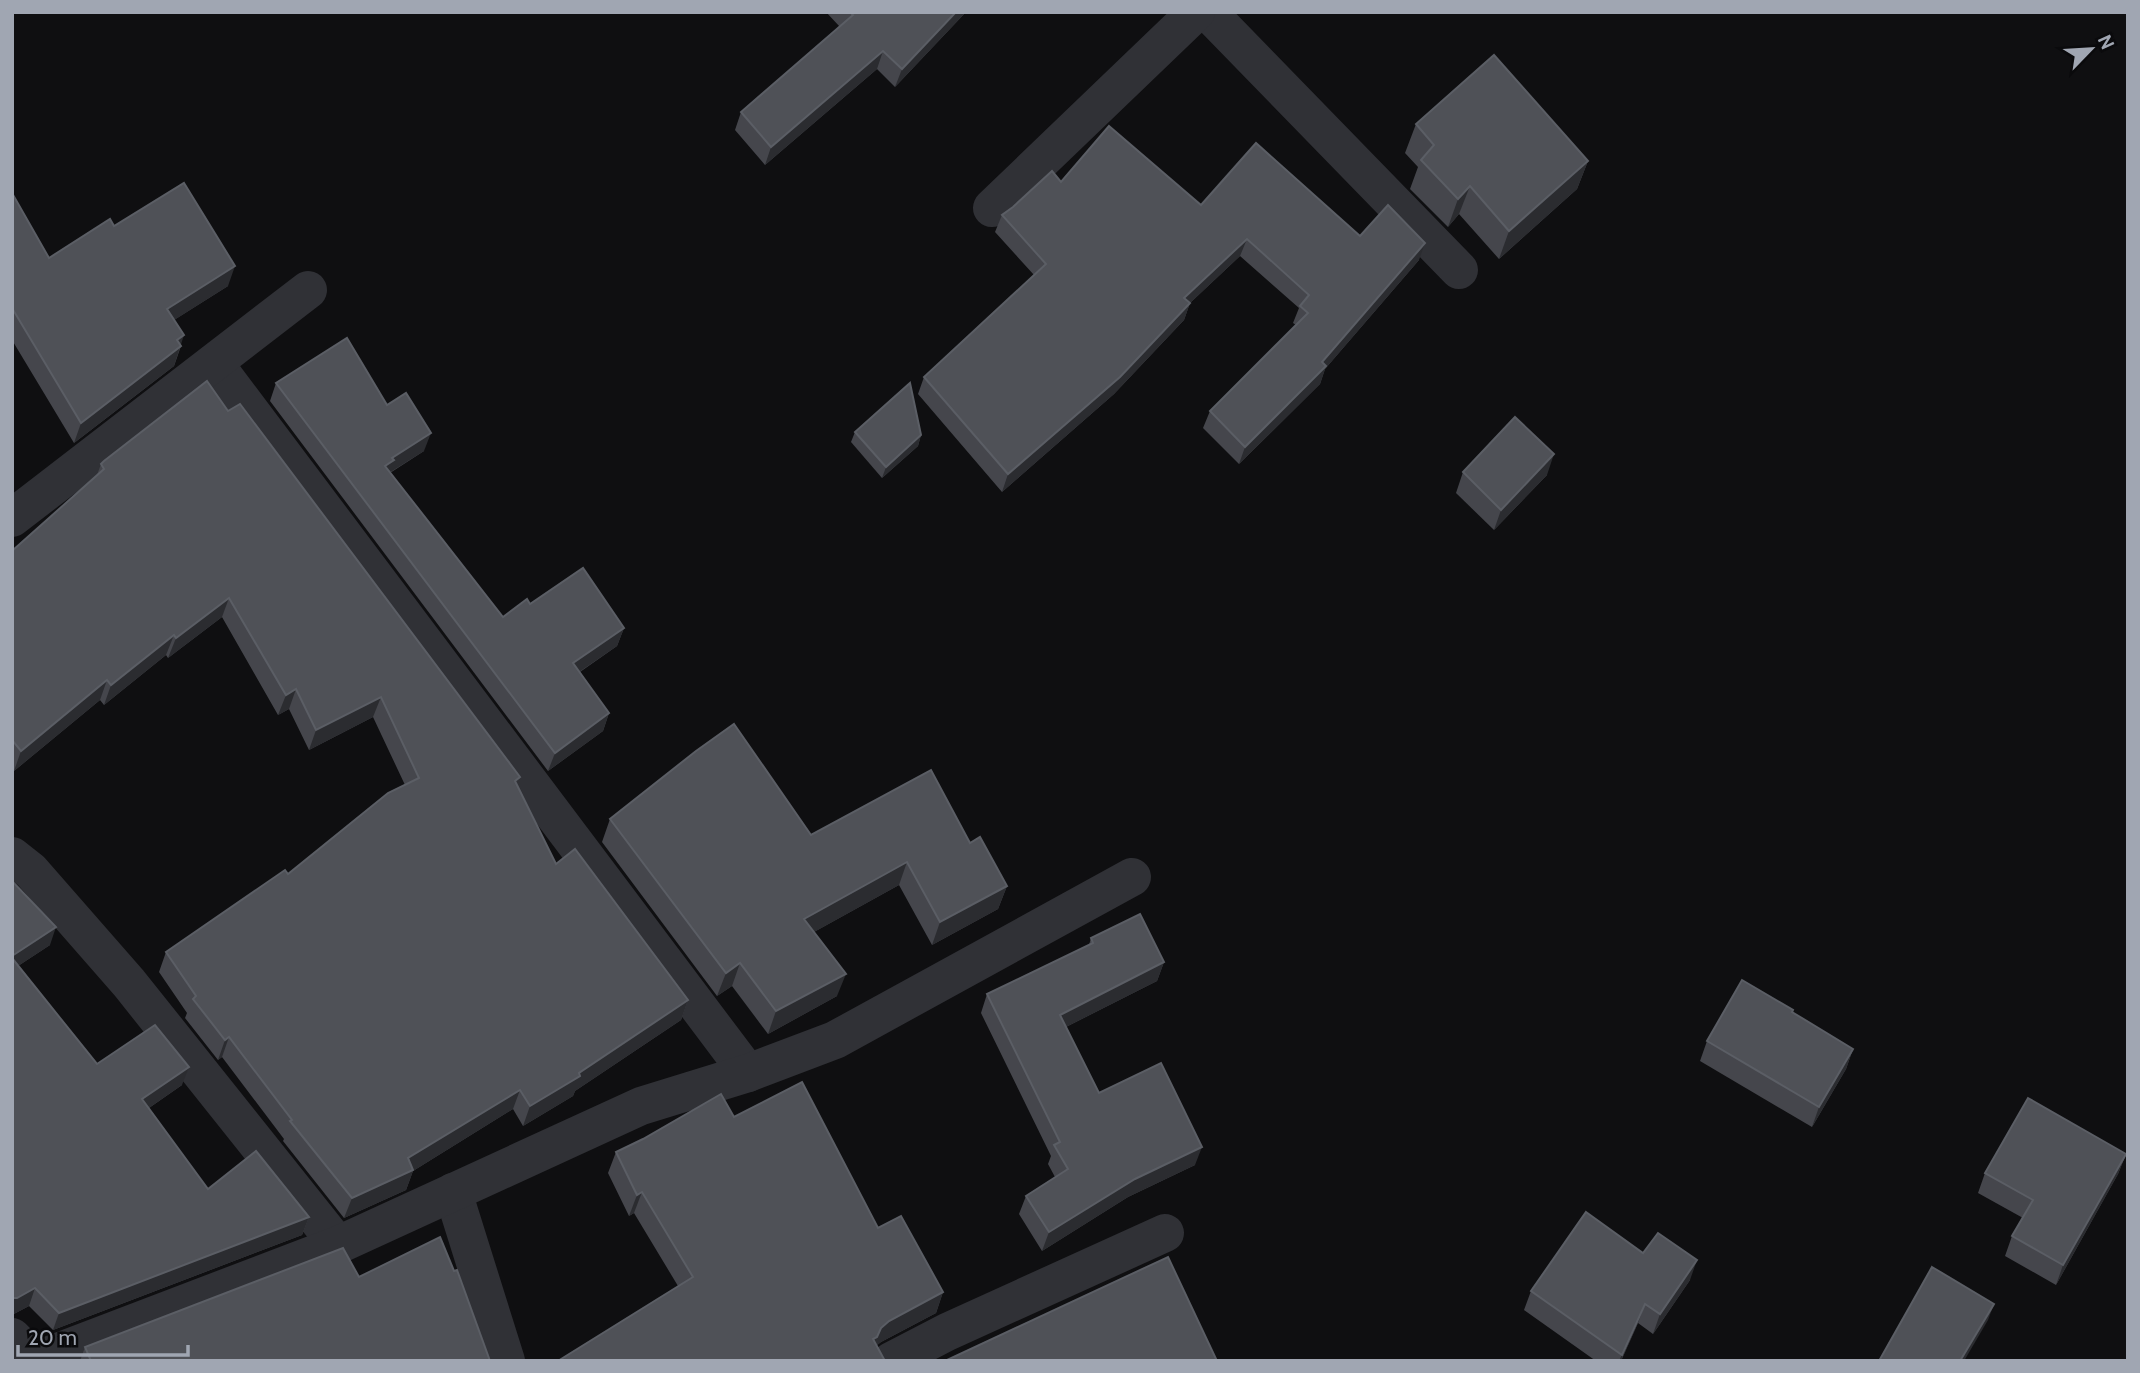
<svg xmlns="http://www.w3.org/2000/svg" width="2140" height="1373" font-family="Cabin,sans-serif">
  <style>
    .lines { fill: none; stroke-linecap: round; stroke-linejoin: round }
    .minor { stroke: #303136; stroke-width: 38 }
    .wall { fill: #45464c }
    .shaded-wall { fill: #2b2c30 }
    .building { fill: #4f5157; stroke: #5b5e65; stroke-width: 2 }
  </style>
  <rect width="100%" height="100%" fill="#0f0f11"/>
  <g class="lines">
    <g class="minor">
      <path d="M1208,12L1459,270"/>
      <path d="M992,208L1196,12"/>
      <path d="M214,363L748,1073"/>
      <path d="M12,518L308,290"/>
      <path d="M12,856L31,871L129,983L338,1245"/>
      <path d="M453,1192L506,1361"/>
      <path d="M12,1337L35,1360"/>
      <path d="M34,1361L338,1245L641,1106L748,1073L835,1040L1132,877"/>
      <path d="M891,1361L947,1332L1165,1233"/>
    </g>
  </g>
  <g class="wall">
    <path d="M826,12H966L895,87L877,69L765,165L735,130L741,112L840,27Z"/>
    <path d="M1416,124L1588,161L1577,189L1499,259L1459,214L1448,227L1410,189L1418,167L1405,153Z"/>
    <path d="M1061,182L1201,205L1360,236L1419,260L1325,369L1320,384L1239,464L1203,428L1210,411L1296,325L1293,323L1299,308L1240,256L1190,303L1184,320L1114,394L1002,492L918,394L924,377L1034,275L995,232L1002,215Z"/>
    <path d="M12,193L49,258L114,226L228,286L174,320L181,346L174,366L74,443L12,340Z"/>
    <path d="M276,383L387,405L424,451L390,473L503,617L530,604L624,628L617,646L580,672L609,713L603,731L548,771L270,401Z"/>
    <path d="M228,411L517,785L556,864L688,1000L681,1020L575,1091L573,1096L523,1126L513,1109L413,1171L406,1190L344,1218L283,1141L284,1139L222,1057L218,1060L185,1018L187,1013L159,972L166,952L288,874L405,785L373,717L309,750L289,709L278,715L222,617L168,658L166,655L104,705L100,700L14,771L12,768V551L97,475L101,464Z"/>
    <path d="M855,432L921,435L918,446L882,478L851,442Z"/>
    <path d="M1463,472L1547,475L1494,530L1456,493Z"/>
    <path d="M610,819L811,835L970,843L1007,886L998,909L932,945L899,885L814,932L837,996L768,1034L732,986L717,996L602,842Z"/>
    <path d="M12,881L50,945L18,966L97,1064L182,1085L149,1108L208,1189L309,1217L302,1235L53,1330L29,1306L12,1315Z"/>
    <path d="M1091,938L1164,962L1157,981L1066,1027L1099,1093L1195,1165L1128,1197L1042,1251L1019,1214L1026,1196L1055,1177L1048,1164L1051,1156L981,1013L987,994L1089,945Z"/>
    <path d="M1792,1013L1853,1049L1846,1069L1812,1127L1700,1061L1707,1041Z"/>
    <path d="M734,1117L878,1228L943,1292L936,1313L881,1342L877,1345L678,1286L634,1213L629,1216L608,1173L616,1152Z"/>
    <path d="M2126,1154L2118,1174L2056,1285L2005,1256L2012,1236L2023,1218L1978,1193L1985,1173Z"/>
    <path d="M1643,1253L1690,1280L1653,1334L1638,1323L1621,1361H1596L1524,1310L1531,1291Z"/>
    <path d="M359,1277L490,1361H80L85,1347Z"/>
  </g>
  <g class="shaded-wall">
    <path d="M956,12H966L895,87L902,69Z"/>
    <path d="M883,51L877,69L765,165L771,147Z"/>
    <path d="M1588,161L1577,189L1499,259L1509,231Z"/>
    <path d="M1470,186L1459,214L1448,227L1458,199Z"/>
    <path d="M1247,239L1240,256L1190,303L1184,320L1114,394L1002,492L1008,474L1184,298Z"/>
    <path d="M1425,243L1419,260L1325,369L1320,384L1239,464L1245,447L1322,362Z"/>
    <path d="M235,266L228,286L160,329L167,309Z"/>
    <path d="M184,335L174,366L74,443L81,423L177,340Z"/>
    <path d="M431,433L424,451L389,473L385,466L392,458Z"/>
    <path d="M921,435L918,446L882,478L886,467Z"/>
    <path d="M1554,454L1547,475L1494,530L1501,510Z"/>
    <path d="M229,598L222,617L168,658L176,638Z"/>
    <path d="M624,628L617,646L566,681L573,663Z"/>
    <path d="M174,635L166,655L104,705L111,685Z"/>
    <path d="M107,680L100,700L14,771L21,751Z"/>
    <path d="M296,689L289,709L278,715L286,695Z"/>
    <path d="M381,697L373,717L309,750L316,730Z"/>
    <path d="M609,713L603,731L548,771L555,753Z"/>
    <path d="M907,862L899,885L796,942L804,919Z"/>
    <path d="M1007,886L998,909L932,945L940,922Z"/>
    <path d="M56,927L50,945L12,970V956Z"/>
    <path d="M1164,962L1157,981L1054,1033L1060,1015Z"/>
    <path d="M740,963L732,986L717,996L726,973Z"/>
    <path d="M846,974L837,996L768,1034L776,1011Z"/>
    <path d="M688,1000L681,1020L575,1091L573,1096L523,1126L530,1106Z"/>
    <path d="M229,1037L222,1057L218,1060L225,1040Z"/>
    <path d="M1853,1049L1846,1069L1812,1127L1819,1107Z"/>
    <path d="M189,1067L182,1085L136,1117L142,1099Z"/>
    <path d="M520,1090L513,1109L413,1171L406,1190L344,1218L352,1198L408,1158Z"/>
    <path d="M1202,1147L1195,1165L1128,1197L1042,1251L1049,1232L1135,1179Z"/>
    <path d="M2126,1154L2118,1174L2056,1285L2063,1265Z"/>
    <path d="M642,1192L634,1213L629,1216L637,1195Z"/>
    <path d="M309,1217L302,1235L53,1330L59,1313Z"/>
    <path d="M1697,1260L1690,1280L1653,1334L1660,1314Z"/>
    <path d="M35,1288L29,1306L12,1315V1298Z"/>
    <path d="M943,1292L936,1313L881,1342L873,1349V1339L881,1328L889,1321Z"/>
    <path d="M1645,1304L1638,1323L1621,1361H1619Z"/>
    <path d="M1994,1304L1988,1320L1964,1361H1960Z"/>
  </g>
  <g class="building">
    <path d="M850,12H956L902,69L883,51L771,147L741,112L853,15Z"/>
    <path d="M1494,55L1588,161L1509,231L1470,186L1458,199L1421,160L1434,145L1416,124Z"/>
    <path d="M1109,126L1201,205L1256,143L1360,236L1388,205L1425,243L1322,362L1326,366L1245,447L1210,411L1308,313L1300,306L1309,295L1247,239L1184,298L1190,303L1120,377L1008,474L924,377L1046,264L1002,215L1013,207L1052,171L1061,182Z"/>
    <path d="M184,183L235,266L167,309L184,335L177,340L181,346L81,423L12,308V193L49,258L110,219L114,226Z"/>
    <path d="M347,338L387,405L406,393L431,433L392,458L394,460L385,466L503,617L527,599L530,604L583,568L624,628L573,663L609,713L555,753L276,383Z"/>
    <path d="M207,381L228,411L240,404L520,777L515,781L556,864L575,849L688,1000L579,1073L580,1076L530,1106L520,1090L408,1158L413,1170L352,1198L290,1121L292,1120L229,1037L225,1040L193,999L196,996L166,952L285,870L288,874L388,793L419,778L381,697L316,730L296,689L286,695L229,598L176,638L174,635L111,685L107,680L21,751L12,740V551L104,469L101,464L104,461Z"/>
    <path d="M910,383L921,435L886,467L855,432Z"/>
    <path d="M1515,417L1554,454L1501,510L1463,472Z"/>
    <path d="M734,724L811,835L931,770L970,843L980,837L1007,886L940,922L907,862L804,919L846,974L776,1011L740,963L726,973L610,819L696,751Z"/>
    <path d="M12,881L56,927L12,956Z"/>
    <path d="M1140,914L1164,962L1060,1015L1099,1093L1161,1063L1202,1147L1135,1179L1049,1232L1026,1196L1068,1169L1054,1145L1060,1142L987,994L1093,943L1091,938Z"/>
    <path d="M12,958L97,1064L155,1025L189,1067L142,1099L208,1189L256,1151L309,1217L59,1313L35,1288L17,1298H12Z"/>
    <path d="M1742,980L1793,1010L1792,1012L1853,1049L1819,1107L1707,1041Z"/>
    <path d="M802,1082L878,1228L901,1216L943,1292L889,1321L881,1328L877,1337L873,1339L885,1361H558L693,1277L642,1192L637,1195L616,1152L643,1139L721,1094L734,1117Z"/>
    <path d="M2028,1098L2126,1154L2063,1265L2012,1236L2033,1200L1985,1173Z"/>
    <path d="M1586,1212L1643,1253L1658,1233L1697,1260L1660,1314L1645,1304L1622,1355L1531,1291Z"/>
    <path d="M440,1237L454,1271L457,1270L490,1361H91L85,1347L343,1248L359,1277Z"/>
    <path d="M1168,1257L1217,1361H945Z"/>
    <path d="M1932,1267L1994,1304L1960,1361H1879Z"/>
  </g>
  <rect width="2140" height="1373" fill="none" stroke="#a0a6b2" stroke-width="28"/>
  <g transform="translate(2091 49) rotate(65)" stroke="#0a0a0c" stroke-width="5" paint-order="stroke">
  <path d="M0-5L12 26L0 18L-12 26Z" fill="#a0a6b2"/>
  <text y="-10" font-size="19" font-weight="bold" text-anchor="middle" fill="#a0a6b2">N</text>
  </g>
  <path d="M18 1345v10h170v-10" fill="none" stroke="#a0a6b2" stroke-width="3.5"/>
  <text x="28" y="1345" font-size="21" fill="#a0a6b2" stroke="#0a0a0c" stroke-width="5" paint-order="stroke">20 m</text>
</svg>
